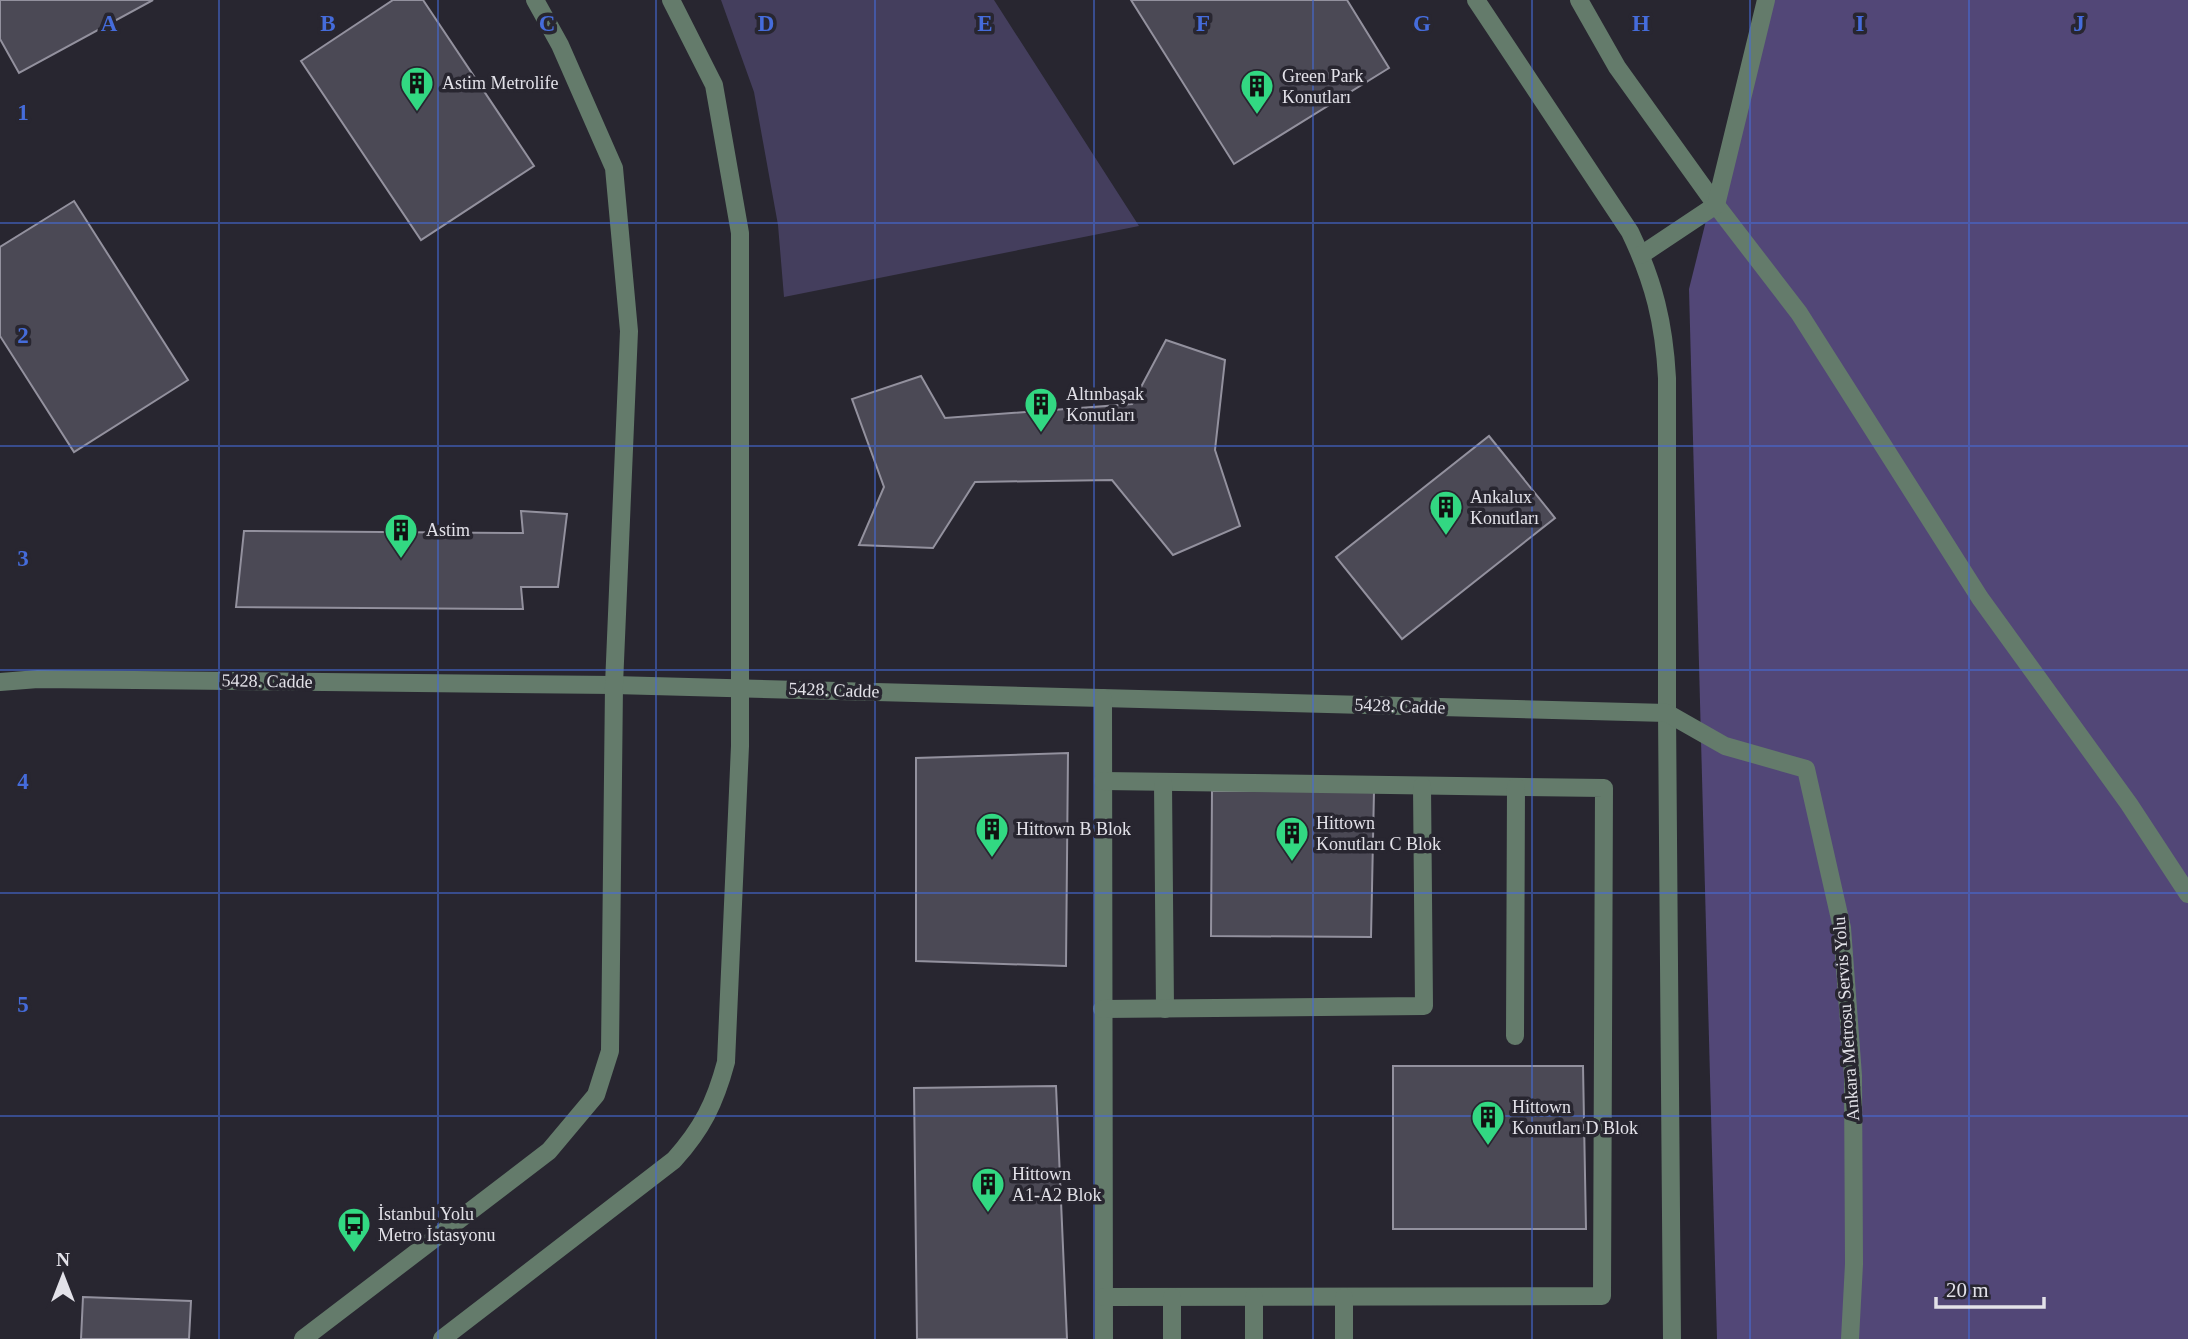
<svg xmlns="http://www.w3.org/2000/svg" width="2188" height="1339" font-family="'Times New Roman',serif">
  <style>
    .green { fill: #443e5d }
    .forest { fill: #524777 }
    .building { fill: #4b4955; stroke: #93919e; stroke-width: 2 }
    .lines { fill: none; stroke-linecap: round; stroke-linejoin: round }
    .minor { stroke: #647b6b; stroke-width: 18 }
    .grid { fill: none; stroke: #456cdb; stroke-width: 2; stroke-opacity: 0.55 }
    .labels { text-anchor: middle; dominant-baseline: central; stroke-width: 7; stroke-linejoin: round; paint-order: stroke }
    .poi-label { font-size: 18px; fill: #e3e2e9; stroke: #282630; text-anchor: start }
    .street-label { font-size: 18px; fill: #e3e2e9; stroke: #282630 }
    .grid-label { font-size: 23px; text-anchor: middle; font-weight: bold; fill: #456cdb; stroke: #282630; stroke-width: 7; stroke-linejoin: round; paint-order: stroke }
  </style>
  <rect width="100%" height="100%" fill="#282630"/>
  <path class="green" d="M721,0H994L1139,226L784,297L778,225L754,92Z"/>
  <path class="forest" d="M1761,0H2188V1339H1717L1689,289Z"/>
  <g class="building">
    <path d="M0,0H153L19,73L0,39Z"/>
    <path d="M393,0H423L534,166L421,240L301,61Z"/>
    <path d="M1131,0H1347L1389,68L1234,164Z"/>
    <path d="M74,201L188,380L74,452L0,336V247Z"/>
    <path d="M1166,340L1225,360L1215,450L1240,526L1173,555L1112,480L975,482L933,548L859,545L884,487L852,399L921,376L945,418L1132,404Z"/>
    <path d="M1489,436L1555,518L1402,639L1336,557Z"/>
    <path d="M521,511L567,514L558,587H521L523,609L236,607L244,531L523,533Z"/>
    <path d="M1068,753L1066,966L916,961V758Z"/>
    <path d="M1212,791H1374L1371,937L1211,936Z"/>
    <path d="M1393,1066H1583L1586,1229H1393Z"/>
    <path d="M1056,1086L1067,1339H917L914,1088Z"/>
    <path d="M83,1297L191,1301L189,1339H81Z"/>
  </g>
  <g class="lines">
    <g class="minor">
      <path d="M1476,0L1630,232C1654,282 1664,323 1667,378V713L1672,1339"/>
      <path d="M1579,0L1617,67L1716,205L1799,313L1980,598L2129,804L2188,894"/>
      <path d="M1641,255L1716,205L1766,0"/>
      <path d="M0,682L38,679L614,685L1667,713L1725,746L1806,769L1842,928L1853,1076L1854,1264L1850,1339"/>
      <path d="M1103,698L1104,1339"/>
      <path d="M1103,781L1604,788L1602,1296L1104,1297"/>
      <path d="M1163,783L1165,1009"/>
      <path d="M1102,1009L1424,1006L1422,786"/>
      <path d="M1515,1036L1516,787"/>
      <path d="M303,1339L549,1151L596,1095L610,1051L614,685L629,331L614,168L560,45L535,0"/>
      <path d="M442,1339L674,1160C702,1129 715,1103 726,1062L740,746V233L714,85L671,0"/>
      <path d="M1172,1339V1297"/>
      <path d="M1254,1339V1297"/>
      <path d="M1344,1339V1297"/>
    </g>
  </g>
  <path class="grid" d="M219,0V1339M438,0V1339M656,0V1339M875,0V1339M1094,0V1339M1313,0V1339M1532,0V1339M1750,0V1339M1969,0V1339M0,223H2188M0,446H2188M0,670H2188M0,893H2188M0,1116H2188"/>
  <defs>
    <symbol id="building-pin" viewBox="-11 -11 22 30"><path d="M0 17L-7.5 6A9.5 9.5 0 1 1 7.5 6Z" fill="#32d882" stroke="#282630"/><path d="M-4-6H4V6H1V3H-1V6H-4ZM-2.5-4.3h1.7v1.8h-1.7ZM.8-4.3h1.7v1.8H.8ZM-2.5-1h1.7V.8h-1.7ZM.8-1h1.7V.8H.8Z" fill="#111"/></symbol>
    <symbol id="bus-pin" viewBox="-11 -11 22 30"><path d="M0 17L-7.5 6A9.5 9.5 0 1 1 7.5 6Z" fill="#32d882" stroke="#282630"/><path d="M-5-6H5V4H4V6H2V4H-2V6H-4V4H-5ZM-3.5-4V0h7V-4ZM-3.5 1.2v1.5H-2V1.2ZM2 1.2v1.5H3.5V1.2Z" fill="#111"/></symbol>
  </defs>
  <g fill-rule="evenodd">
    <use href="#building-pin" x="398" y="64" width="38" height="52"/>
    <use href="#building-pin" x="1238" y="67" width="38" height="52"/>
    <use href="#building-pin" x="1022" y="385" width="38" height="52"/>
    <use href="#building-pin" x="1427" y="488" width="38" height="52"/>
    <use href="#building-pin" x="382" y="511" width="38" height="52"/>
    <use href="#building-pin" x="973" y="810" width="38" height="52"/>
    <use href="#building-pin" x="1273" y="814" width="38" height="52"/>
    <use href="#building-pin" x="1469" y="1098" width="38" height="52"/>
    <use href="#building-pin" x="969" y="1165" width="38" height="52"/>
    <use href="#bus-pin" x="335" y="1205" width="38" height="52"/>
  </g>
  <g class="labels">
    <g class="poi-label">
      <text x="1282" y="76">Green Park<tspan x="1282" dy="21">Konutları</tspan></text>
      <text x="442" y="83">Astim Metrolife</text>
      <text x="1066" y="394">Altınbaşak<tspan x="1066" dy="21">Konutları</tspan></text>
      <text x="1470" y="497">Ankalux<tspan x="1470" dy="21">Konutları</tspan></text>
      <text x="426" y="530">Astim</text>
      <text x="1316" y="823">Hittown<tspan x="1316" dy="21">Konutları C Blok</tspan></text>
      <text x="1016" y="829">Hittown B Blok</text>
      <text x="1512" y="1107">Hittown<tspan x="1512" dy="21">Konutları D Blok</tspan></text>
      <text x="1012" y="1174">Hittown<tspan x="1012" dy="21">A1-A2 Blok</tspan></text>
      <text x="378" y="1214">İstanbul Yolu<tspan x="378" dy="21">Metro İstasyonu</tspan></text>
    </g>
    <g class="street-label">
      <text transform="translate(267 681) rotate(1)">5428. Cadde</text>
      <text transform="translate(834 690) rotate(2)">5428. Cadde</text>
      <text transform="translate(1400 706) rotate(2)">5428. Cadde</text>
      <text transform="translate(1846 1019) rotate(-94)">Ankara Metrosu Servis Yolu</text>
    </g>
  </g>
  <g class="grid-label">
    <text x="109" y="31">A</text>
    <text x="328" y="31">B</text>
    <text x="547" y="31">C</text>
    <text x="766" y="31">D</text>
    <text x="985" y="31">E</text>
    <text x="1203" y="31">F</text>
    <text x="1422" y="31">G</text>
    <text x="1641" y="31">H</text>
    <text x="1860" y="31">I</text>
    <text x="2079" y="31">J</text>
    <text x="23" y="120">1</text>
    <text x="23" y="343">2</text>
    <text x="23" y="566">3</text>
    <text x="23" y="789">4</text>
    <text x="23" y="1012">5</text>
  </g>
  <g transform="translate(63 1276)" stroke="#282630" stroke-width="5" paint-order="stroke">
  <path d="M0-5L12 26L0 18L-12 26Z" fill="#e3e2e9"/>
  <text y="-10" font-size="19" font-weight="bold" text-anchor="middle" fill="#e3e2e9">N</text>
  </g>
  <path d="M1936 1297v10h108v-10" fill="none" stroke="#e3e2e9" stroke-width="3.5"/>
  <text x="1946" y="1297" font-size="21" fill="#e3e2e9" stroke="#282630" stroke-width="5" paint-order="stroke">20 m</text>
</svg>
